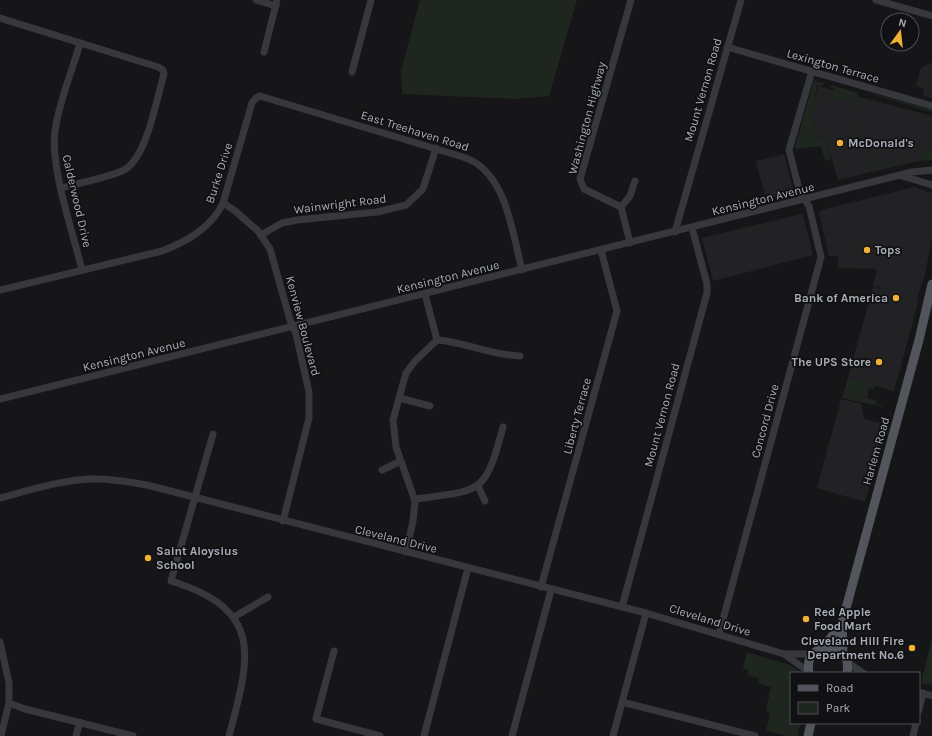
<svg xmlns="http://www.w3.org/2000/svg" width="932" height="736" font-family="Karla,sans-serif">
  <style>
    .built { fill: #222225 }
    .green { fill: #1e261f }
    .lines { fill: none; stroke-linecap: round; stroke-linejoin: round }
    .minor { stroke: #37383d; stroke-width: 7 }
    .major { stroke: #53555c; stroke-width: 9 }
    .poi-dot { fill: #f2b134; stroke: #111113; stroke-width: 1.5 }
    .labels { text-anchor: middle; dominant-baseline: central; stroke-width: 3.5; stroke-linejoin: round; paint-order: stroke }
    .street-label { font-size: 12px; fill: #a8adb8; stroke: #111113 }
    .poi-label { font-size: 12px; font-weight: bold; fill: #a8adb8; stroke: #111113; text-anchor: start }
  </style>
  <rect width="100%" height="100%" fill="#161618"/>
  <g class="built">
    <path d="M932,62V98L924,96L923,88L916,86L921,68Z"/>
    <path d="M818,86L932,116V149L916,153L919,161L838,180L825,137L818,140L811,111Z"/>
    <path d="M784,154L794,192L766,200L756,161Z"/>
    <path d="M914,187L932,193V237L925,275L917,298L919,299L895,387L889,386L888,388L848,378L873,287L893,291L873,286L877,269L838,268V256H829L819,213L821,210Z"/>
    <path d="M801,214L803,215L813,255L713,281L702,238Z"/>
    <path d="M841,399L861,404L864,419L880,423L885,430L865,502L817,488Z"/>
  </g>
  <g class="green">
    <path d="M420,0H577L549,96L516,99L402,94L401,72Z"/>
    <path d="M814,80L824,83L822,86L817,85L813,106L817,107L811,111L818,140L825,137L831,159L825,161L821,146L795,149V147Z"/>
    <path d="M832,85L858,93L856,105L849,106V104H851L849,97L826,103L829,94L834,95L835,89L830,87Z"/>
    <path d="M874,94L932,110V112L874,95Z"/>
    <path d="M857,113L872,171L866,173L864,165L867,159Z"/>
    <path d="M932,149V160L919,161L916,153Z"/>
    <path d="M900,159L901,164L878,170V163L883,162L885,163Z"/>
    <path d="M848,378L888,388L889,386L895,387L894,391L875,386L873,389L869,388L867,398L877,401L876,404L883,406V407L842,398Z"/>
    <path d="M932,638V685L921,683Z"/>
    <path d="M747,652L790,665L802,673H791V723H800L798,736H787L766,731L770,713L766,711L771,687L758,683L759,678L748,675V670L744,669L743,667Z"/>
  </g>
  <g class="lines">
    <g class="minor">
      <path d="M256,0L276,6"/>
      <path d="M876,0L932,16"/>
      <path d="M0,18L158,67L163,70L164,74C156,100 147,160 122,171C103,179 81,182 62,188"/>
      <path d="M80,43C72,72 59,101 55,131C50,168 73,232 82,270"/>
      <path d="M727,47L932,106"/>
      <path d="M264,52L277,0"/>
      <path d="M352,72L371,0"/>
      <path d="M902,176L932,185"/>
      <path d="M223,203L234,210L258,231L270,249L290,320L296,334L309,392V418L283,521"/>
      <path d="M621,207L630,196L635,181"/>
      <path d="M675,232L741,0"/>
      <path d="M261,235L282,223L297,220L377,212L406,205L423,189L436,148"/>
      <path d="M630,243L621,207L584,189L580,179L631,0"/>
      <path d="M0,290L162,251C186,242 212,227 223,203L252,103L256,98L260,96L463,157C506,170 512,231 522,270"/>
      <path d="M425,294L437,340"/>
      <path d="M437,340C465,342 491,355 520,356"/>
      <path d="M399,398L430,406"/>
      <path d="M0,399L912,172L932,170"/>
      <path d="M213,434L171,581C265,610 250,657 229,736"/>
      <path d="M382,470L401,461"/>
      <path d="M478,486L485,501"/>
      <path d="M0,498C30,490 61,480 92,479C111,478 129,482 147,485L646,613L784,654H813"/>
      <path d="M415,499C482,490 485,495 503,427"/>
      <path d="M406,552L413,521L415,501L396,447L393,420L406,373L415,361L437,340"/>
      <path d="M541,587L617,311L601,250"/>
      <path d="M622,607L707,293V284L692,228"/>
      <path d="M234,617L268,597"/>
      <path d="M719,634L821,257L809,206L800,193L789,150L812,71"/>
      <path d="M0,642L9,683V703L1,736"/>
      <path d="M334,651L316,719L380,736"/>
      <path d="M784,654L809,672"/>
      <path d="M847,662L863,673"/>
      <path d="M919,692L932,696"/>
      <path d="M622,702L755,736"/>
      <path d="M9,703L25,709L133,736"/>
      <path d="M919,710L923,693"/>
      <path d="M76,736L80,722"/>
      <path d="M424,736L468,568"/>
      <path d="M512,736L551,590"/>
      <path d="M613,736L646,613"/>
      <path d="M913,736L916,723"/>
    </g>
    <g class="major">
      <path d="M823,648L842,623"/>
      <path d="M843,654L842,623L919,340L932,284"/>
      <path d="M809,673C802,639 854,639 847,673"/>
      <path d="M808,736L811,723"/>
    </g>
  </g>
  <g class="poi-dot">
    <circle cx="840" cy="143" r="4"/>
    <circle cx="867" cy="250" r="4"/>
    <circle cx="896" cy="298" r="4"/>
    <circle cx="879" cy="362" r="4"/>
    <circle cx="148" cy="558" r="4"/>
    <circle cx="806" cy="619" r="4"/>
    <circle cx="912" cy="648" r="4"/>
  </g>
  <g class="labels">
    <g class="street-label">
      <text transform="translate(833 66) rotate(16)">Lexington Terrace</text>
      <text transform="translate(703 90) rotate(-74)">Mount Vernon Road</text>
      <text transform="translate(587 118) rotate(-75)">Washington Highway</text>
      <text transform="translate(415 131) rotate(17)">East Treehaven Road</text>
      <text transform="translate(219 173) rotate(-72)">Burke Drive</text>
      <text transform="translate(763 199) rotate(-14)">Kensington Avenue</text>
      <text transform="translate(77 201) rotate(77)">Calderwood Drive</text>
      <text transform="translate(340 204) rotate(-7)">Wainwright Road</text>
      <text transform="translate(448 277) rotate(-14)">Kensington Avenue</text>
      <text transform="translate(303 326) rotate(75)">Kenview Boulevard</text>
      <text transform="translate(134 355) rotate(-14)">Kensington Avenue</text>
      <text transform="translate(662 415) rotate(-75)">Mount Vernon Road</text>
      <text transform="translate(577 416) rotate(-75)">Liberty Terrace</text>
      <text transform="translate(765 421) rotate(-75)">Concord Drive</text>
      <text transform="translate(876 451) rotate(-74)">Harlem Road</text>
      <text transform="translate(396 539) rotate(14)">Cleveland Drive</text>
      <text transform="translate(710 620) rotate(17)">Cleveland Drive</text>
    </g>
    <g class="poi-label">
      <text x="848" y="143">McDonald's</text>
      <text x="875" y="250">Tops</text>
      <text x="888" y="298" text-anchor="end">Bank of America</text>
      <text x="871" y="362" text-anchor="end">The UPS Store</text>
      <text x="156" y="551">Saint Aloysius<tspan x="156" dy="14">School</tspan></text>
      <text x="814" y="612">Red Apple<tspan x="814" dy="14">Food Mart</tspan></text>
      <text x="904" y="641" text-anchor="end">Cleveland Hill Fire<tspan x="904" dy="14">Department No.6</tspan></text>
    </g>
  </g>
  <rect x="790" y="672" width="130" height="52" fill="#111113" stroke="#4d4f55"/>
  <rect x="798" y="685" width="20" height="6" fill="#53555c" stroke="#4d4f55"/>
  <text x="826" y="692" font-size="12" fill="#a8adb8">Road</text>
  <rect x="798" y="702" width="20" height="12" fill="#1e261f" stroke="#4d4f55"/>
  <text x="826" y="712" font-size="12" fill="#a8adb8">Park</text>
  <g transform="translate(900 32) rotate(15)"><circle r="19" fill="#111113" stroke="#4d4f55"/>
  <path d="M0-3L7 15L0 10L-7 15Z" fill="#f2b134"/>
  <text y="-6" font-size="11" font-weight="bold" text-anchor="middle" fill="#a8adb8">N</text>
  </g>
</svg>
